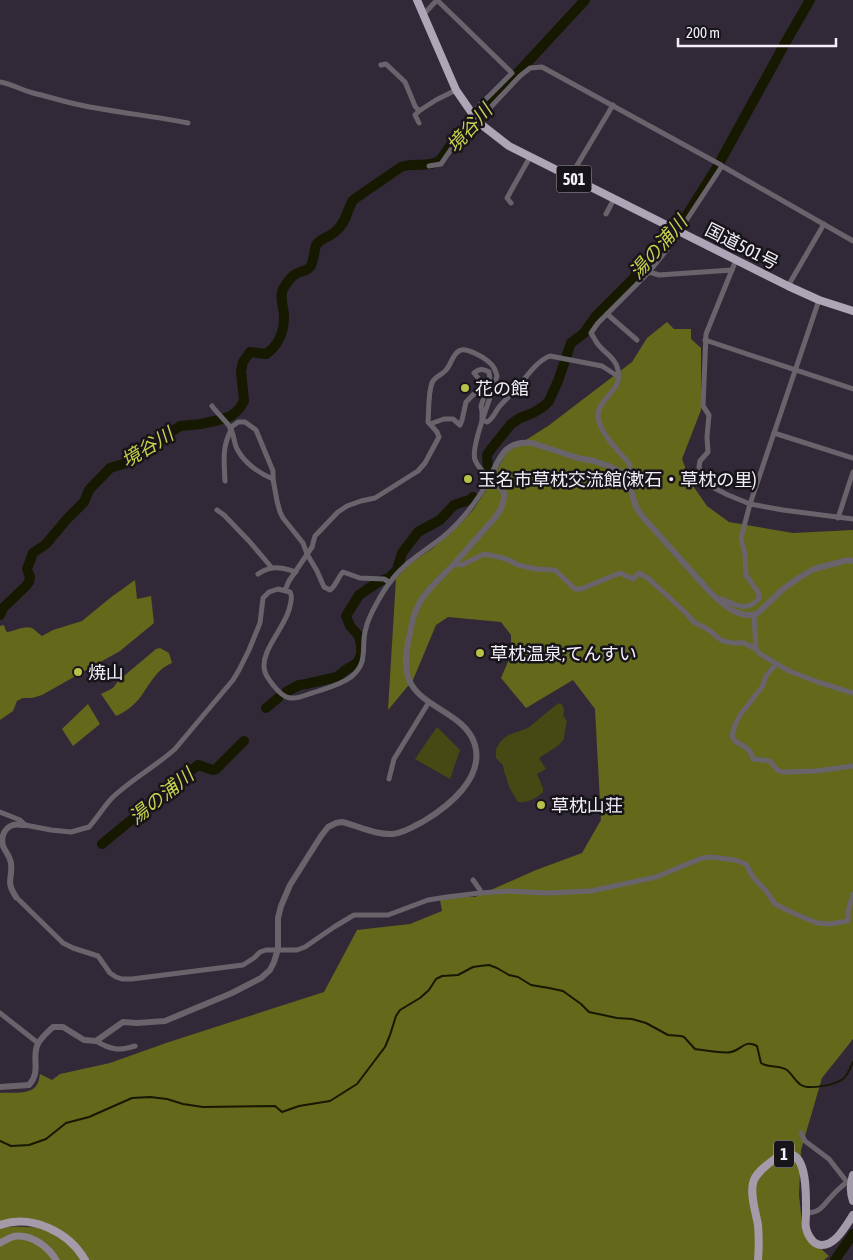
<svg xmlns="http://www.w3.org/2000/svg" width="853" height="1260" font-family="'Asap Condensed','Noto Sans JP',sans-serif">
  <style>
    .green { fill: #454913 }
    .forest { fill: #63681b }
    .lines { fill: none; stroke-linecap: round; stroke-linejoin: round }
    .stream { stroke: #161800; stroke-width: 2 }
    .river { stroke: #161800; stroke-width: 10 }
    .minor { stroke: #69646c; stroke-width: 5 }
    .tertiary { stroke: #69646c; stroke-width: 6 }
    .secondary { stroke: #8a838f; stroke-width: 7 }
    .primary { stroke: #a39baa; stroke-width: 8 }
    .trunk { stroke: #aea6b6; stroke-width: 8 }
    .poi-dot { fill: #b8c147; stroke: #17141a; stroke-width: 2 }
    .labels { text-anchor: middle; dominant-baseline: central; stroke-width: 5; stroke-linejoin: round; paint-order: stroke }
    .shield { fill: #17141a; stroke: #b1adb5; stroke-width: 1 }
    .shield-label { font-size: 16px; font-weight: bold; fill: #f3eef8 }
    .street-label { font-size: 18px; fill: #f3eef8; stroke: #17141a }
    .poi-label { font-size: 18px; fill: #f3eef8; stroke: #17141a; text-anchor: start }
    .water-label { font-size: 19px; font-style: italic; fill: #c6d04c; stroke: #17141a }
  </style>
  <rect width="100%" height="100%" fill="#322938"/>
  <g class="green">
    <path d="M560,703C564,706 565,711 563,715L567,721L565,730L564,739L559,745L539,758L546,769L537,774L543,788V792C536,799 527,803 518,802L510,789L504,771L503,765L496,758V749L500,742L508,735L528,728L556,705Z"/>
    <path d="M437,727L460,750L450,779L415,759Z"/>
  </g>
  <g class="forest">
    <path d="M667,322L674,329H691V339L701,348V410L682,459L691,483L707,506L729,522L793,533L853,530V1039L822,1078L801,1150L799,1195L803,1232L829,1256L824,1260H0V1226L53,1228L0,1223V1093C10,1092 30,1095 36,1086C39,1083 39,1078 40,1074L52,1080L60,1074L110,1063L166,1043L324,992L357,930L410,924L442,911L440,900L461,897H475L536,870L582,853L601,820L595,709L573,680L526,708L501,678L511,655V635L501,622L448,617L436,625L413,680L388,710L396,578L410,564L433,548L461,523L473,510L485,492L506,454L510,450L548,426L632,362L647,338Z"/>
    <path d="M135,580L137,599L151,596L154,623L120,651L42,695L32,698H23L17,701L13,711L0,720V626L4,625L5,629L7,632C15,631 25,625 32,628C35,630 39,634 42,636L53,630L82,621L110,598Z"/>
    <path d="M160,648L169,653L172,663C156,669 149,686 139,699C133,706 125,712 116,716L101,694L113,688L118,681L156,649Z"/>
    <path d="M88,704L100,724L73,746L62,729Z"/>
  </g>
  <g class="lines">
    <path class="stream" d="M0,1141L11,1146L29,1145L46,1139L66,1123L89,1117L132,1098L150,1097L167,1099L183,1104L203,1107L275,1106L282,1112L299,1106L330,1101L357,1084L385,1047L390,1035L396,1016L400,1010L420,998L429,990L436,979L442,976L458,975L473,967L480,966L489,965L497,968L509,975L518,977L531,985L549,988L563,991L581,1004L589,1012L617,1018L632,1019L646,1023L668,1035L681,1036L684,1037L695,1049C702,1050 726,1054 731,1052C742,1050 744,1039 757,1046L761,1063C768,1068 780,1065 787,1070C792,1074 795,1081 801,1085C809,1090 835,1085 843,1079C848,1075 850,1068 853,1062"/>
    <g class="river">
      <path d="M488,470L487,455L491,449L511,424L520,418L533,413L544,406L549,401L558,381L571,343L584,333L596,316L630,282L673,236L680,226L716,169L788,38L810,0"/>
      <path d="M0,615L3,608L25,587L29,582L30,577L27,569L33,553L46,544L67,519L84,502L89,490L110,468L126,463L180,426L201,424L219,420L231,416L239,409L244,401L241,371L243,362L250,352L266,354C278,346 284,332 284,317C284,307 279,298 283,289C286,284 290,277 296,274C300,271 306,272 310,267C314,262 314,251 316,245C321,238 330,237 336,231C346,223 347,210 353,200L401,167C412,162 432,168 440,160C444,156 447,150 450,146L585,0"/>
      <path d="M286,692L299,685L306,684L337,677L344,671L357,663L361,655V645L359,636L350,626L346,616L359,595L380,581L389,578L397,570L402,553L418,532L440,520L454,505L469,500L473,497"/>
      <path d="M266,708L278,698"/>
      <path d="M102,844L198,765L213,770L216,769L244,741"/>
      <path d="M835,1260L853,1234"/>
    </g>
    <g class="minor">
      <path d="M437,0L512,73L471,114"/>
      <path d="M423,15L437,0"/>
      <path d="M381,65L386,64L405,82L415,106L419,111L436,100L456,90"/>
      <path d="M0,82C12,84 21,90 33,93C50,97 68,103 85,106C120,113 154,116 188,123"/>
      <path d="M419,123L415,115L419,111"/>
      <path d="M429,166L441,164L452,148L520,76L530,68L542,67L721,165L722,166L853,241"/>
      <path d="M570,177L613,105"/>
      <path d="M511,203L507,198L530,157"/>
      <path d="M606,214L614,199"/>
      <path d="M736,260L706,334L703,406L709,415L707,437L708,452L700,461L699,467L708,485L728,495L750,504L783,510L853,519"/>
      <path d="M649,272L659,275L732,270"/>
      <path d="M788,286L824,224"/>
      <path d="M607,314L637,340"/>
      <path d="M705,340L853,389"/>
      <path d="M212,406C217,413 225,420 230,427C234,434 234,443 237,449C245,464 259,473 273,479L277,501L280,512L283,518L303,543L307,554L317,571L324,587L330,590C336,586 338,577 343,572L360,578L384,579L389,582"/>
      <path d="M230,428L238,422H245L256,430L273,471V479"/>
      <path d="M774,433L853,458"/>
      <path d="M627,477C629,473 630,470 630,466C628,460 622,456 618,451C611,443 602,432 599,422C592,399 624,393 618,370C616,358 604,353 597,343C595,340 593,336 591,333L598,323L649,272L681,232L686,221L722,166"/>
      <path d="M225,481C224,461 222,447 231,430"/>
      <path d="M217,510L224,515L249,541L272,568"/>
      <path d="M838,518L853,472"/>
      <path d="M454,564L462,565L484,554L495,556L509,560L518,565L536,569L555,570L575,589H581L620,573L633,579L639,573L649,579L685,612L694,622L709,630L717,637L723,641L734,643H744L756,649"/>
      <path d="M258,574C271,565 281,567 296,572"/>
      <path d="M285,590L289,581L312,547L315,536L338,512L347,506L361,501L375,498L418,471L425,463L439,437L437,432L430,424L444,419H453L460,425L462,420L466,402L475,393L482,383L474,373C480,368 483,369 489,372L490,380L481,406L482,411V420L487,422C493,419 495,412 499,407C504,401 511,395 516,389C526,378 535,362 550,356L602,366L619,377"/>
      <path d="M718,600L722,599C736,605 747,613 759,598L758,592L746,575L745,555L741,538L750,504L819,300"/>
      <path d="M754,615L756,649L760,654L789,671L818,682L853,693"/>
      <path d="M776,664L766,676L762,687L740,715L735,725L732,736L735,741L745,747L750,751L753,759L770,761L777,770L783,772L816,771L853,766"/>
      <path d="M389,779L394,759L429,702"/>
      <path d="M0,812L20,820L25,825L51,830L71,832L89,827C98,817 104,806 113,797C132,779 156,766 175,749L233,680L239,670L249,650L260,623L263,598L269,592L278,589L290,592C293,597 291,600 290,606C287,626 258,652 265,672C266,676 270,681 273,685C285,700 291,701 309,694C323,689 339,686 351,677C370,661 360,647 366,628C368,617 384,589 391,581C405,562 425,551 443,537C462,521 478,500 490,478C484,473 478,467 475,460C470,446 493,393 497,376C496,372 494,366 490,363C485,358 465,346 459,351C452,355 451,365 446,370C442,375 434,377 432,383C428,393 429,411 428,422L430,424"/>
      <path d="M480,893L508,891L547,893L591,891L656,877L702,858L711,857L735,860L746,864L753,877L767,892L775,904L793,913L817,923L830,924L848,921V911L853,894"/>
      <path d="M16,897L63,943L73,948L98,956L110,973L116,977L122,979H132L243,965L254,958L260,952L266,950H297L305,947L334,927L354,915H388L428,900L447,897L480,893V890L473,880"/>
      <path d="M0,1013L38,1043"/>
      <path d="M96,1041C111,1050 119,1051 135,1046"/>
      <path d="M801,1133L805,1141L829,1159L847,1182H850"/>
      <path d="M806,1213C821,1213 823,1205 832,1196C836,1191 842,1186 847,1182"/>
    </g>
    <g class="tertiary">
      <path d="M16,897C5,880 13,880 11,863C10,857 7,854 4,848C0,840 3,828 13,825C17,824 20,825 25,825"/>
      <path d="M0,1087L29,1085C41,1072 32,1060 37,1046C40,1038 47,1033 53,1027H63L84,1040L96,1041L123,1022L137,1023L165,1021L232,993L261,978L270,970L274,962L278,949V918L281,906L290,885L321,836L328,827L336,823L342,822C359,826 375,835 393,834C404,833 415,826 424,821C449,806 484,778 475,745C465,710 414,708 407,673C404,659 408,642 411,628C416,597 434,585 454,564C464,553 474,541 484,530C492,521 503,511 504,498C505,488 497,484 490,478C500,457 505,440 532,443L578,458L594,461L609,466L619,471L627,477L636,507L642,516L709,591C721,603 740,621 758,613L783,589L800,577L814,569L848,560L853,561"/>
    </g>
    <path class="secondary" d="M0,1243C6,1240 12,1235 19,1236C34,1236 49,1248 56,1260"/>
    <g class="primary">
      <path d="M853,1175C850,1185 850,1191 853,1201"/>
      <path d="M0,1225C32,1214 69,1232 85,1260"/>
      <path d="M758,1260C759,1248 759,1237 758,1225C756,1213 750,1196 753,1183C755,1173 768,1164 776,1158C780,1155 784,1153 790,1154C808,1157 806,1199 806,1213C806,1218 805,1224 806,1228C807,1234 812,1242 817,1244C833,1250 846,1226 853,1215"/>
    </g>
    <path class="trunk" d="M417,0L456,90L478,122L509,146L788,286L819,300L853,311"/>
  </g>
  <g class="poi-dot">
    <circle cx="465" cy="388" r="5"/>
    <circle cx="468" cy="479" r="5"/>
    <circle cx="480" cy="653" r="5"/>
    <circle cx="78" cy="672" r="5"/>
    <circle cx="541" cy="805" r="5"/>
  </g>
  <g class="labels">
    <g class="shield">
      <rect x="556.5" y="165.5" width="35" height="27" rx="4"/>
      <rect x="774" y="1140.5" width="20" height="27" rx="4"/>
    </g>
    <g class="shield-label">
      <text x="574" y="179">501</text>
      <text x="784" y="1154">1</text>
    </g>
    <g class="street-label">
      <text transform="translate(742 246) rotate(27)">国道501号</text>
    </g>
    <g class="poi-label">
      <text x="475" y="388">花の館</text>
      <text x="478" y="479">玉名市草枕交流館(漱石・草枕の里)</text>
      <text x="490" y="653">草枕温泉;てんすい</text>
      <text x="88" y="672">焼山</text>
      <text x="551" y="805">草枕山荘</text>
    </g>
    <g class="water-label">
      <text transform="translate(469 128) rotate(-48)">境谷川</text>
      <text transform="translate(658 247) rotate(-49)">湯の浦川</text>
      <text transform="translate(147 447) rotate(-32)">境谷川</text>
      <text transform="translate(161 796) rotate(-39)">湯の浦川</text>
    </g>
  </g>
  <path d="M678 38v8h158v-8" fill="none" stroke="#f3eef8" stroke-width="2.5"/>
  <text x="686" y="38" font-size="15" fill="#f3eef8" stroke="#17141a" stroke-width="4" paint-order="stroke">200 m</text>
</svg>
